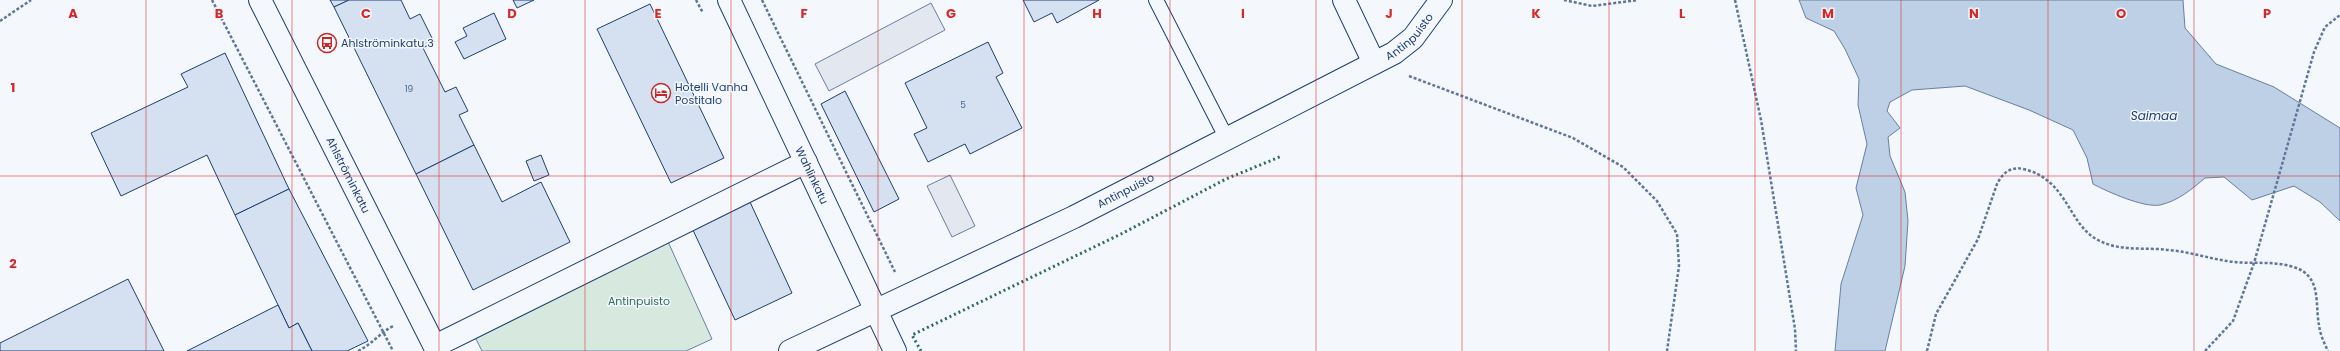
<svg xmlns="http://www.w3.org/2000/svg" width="2340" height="351" font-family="Poppins,sans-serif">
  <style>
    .green { fill: #d7e8df; stroke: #687fa3 }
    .parking { fill: #e3e8f0; stroke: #687fa3 }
    .water { fill: #bed0e5; stroke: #687fa3 }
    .building { fill: #d5e0f0; stroke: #1d3f73 }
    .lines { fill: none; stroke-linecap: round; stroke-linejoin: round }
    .lane-casing { stroke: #1d3f73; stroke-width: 16 }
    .street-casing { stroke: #1d3f73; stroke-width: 24 }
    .secondary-casing { stroke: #1d3f73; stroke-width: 24 }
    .path { stroke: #5e769c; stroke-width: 2.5; stroke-dasharray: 3 2; stroke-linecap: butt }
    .lane { stroke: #f4f7fb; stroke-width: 14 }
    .street { stroke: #f4f7fb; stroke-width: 22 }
    .secondary { stroke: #f4f7fb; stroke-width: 22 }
    .hedge { stroke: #2c6c60; stroke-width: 3; stroke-dasharray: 2 3; stroke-linecap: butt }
    .grid { fill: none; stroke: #d62828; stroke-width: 1; stroke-opacity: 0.55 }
    .labels { text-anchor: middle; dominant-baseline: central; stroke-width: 3; stroke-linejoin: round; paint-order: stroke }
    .number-label { font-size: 9px; fill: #4b6792 }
    .street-label { font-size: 11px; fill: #1d3f73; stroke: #f4f7fb }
    .poi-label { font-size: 11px; fill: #1d3f73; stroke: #f4f7fb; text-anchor: start }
    .park-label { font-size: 11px; fill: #2c6c60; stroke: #f4f7fb }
    .water-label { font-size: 12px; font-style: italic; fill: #1d3f73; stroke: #f4f7fb }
    .grid-label { font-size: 13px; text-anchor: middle; font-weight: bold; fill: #d62828; stroke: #f4f7fb; stroke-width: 3; stroke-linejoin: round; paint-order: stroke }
  </style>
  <rect width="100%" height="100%" fill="#f4f7fb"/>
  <path class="green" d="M665,235L712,339L686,351H482L470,327Z"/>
  <g class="parking">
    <path d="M931,3L945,30L829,91L815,64Z"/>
    <path d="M950,175L975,226L952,237L927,186Z"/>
  </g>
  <path class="water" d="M1799,0H2183L2185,28L2216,64L2274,87L2340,128V221L2320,202L2294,186L2252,200L2224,177L2205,178C2192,189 2178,201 2160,205C2144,208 2108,192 2093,184L2087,158L2073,130L2029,110L1965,86L1912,90L1890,102L1887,111L1900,128L1888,137L1890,156L1905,192L1908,221L1905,266L1885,351H1835L1841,284L1863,215L1856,188L1867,144L1858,105L1859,79L1845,49L1834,31L1806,18Z"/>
  <g class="building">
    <path d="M330,0H349L334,7Z"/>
    <path d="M349,0H401L410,19L420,14L434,42L423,48L445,92L456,87L468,111L459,115L474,145L416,174L334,7Z"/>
    <path d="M513,0H534L517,8Z"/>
    <path d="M1023,0H1099L1057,23L1052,13L1034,22Z"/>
    <path d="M650,4L724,158L671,183L597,29Z"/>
    <path d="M494,13L506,39L464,59L455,42L467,36L463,28Z"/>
    <path d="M988,42L1003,73L996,77L1022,128L970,154L965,144L928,162L914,134L927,128L905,83Z"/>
    <path d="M225,53L289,189L235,215L207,155L121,196L91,133L188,87L181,74Z"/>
    <path d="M845,91L899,199L874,212L821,104Z"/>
    <path d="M474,145L502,202L541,182L570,242L473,290L416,174Z"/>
    <path d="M541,155L549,175L534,181L526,161Z"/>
    <path d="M289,189L368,341L347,351H312L298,323L289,328L235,215Z"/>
    <path d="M750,202L792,293L735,320L692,228Z"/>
    <path d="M128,279L164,351H0V343Z"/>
    <path d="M278,305L289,328L298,323L312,351H187Z"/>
  </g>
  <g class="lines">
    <defs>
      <path id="lane" d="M1156,0L1227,139"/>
      <g id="street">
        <path id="s1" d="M729,0L895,351"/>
        <path d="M1344,0L1374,63"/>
        <path d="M435,346L806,162"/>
        <path id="s2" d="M790,351L1074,217L1394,53L1413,38L1441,0"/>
      </g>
      <g id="secondary">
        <path id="s3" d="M260,0L437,351"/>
      </g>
    </defs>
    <use href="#lane" class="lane-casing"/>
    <use href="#street" class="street-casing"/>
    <use href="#secondary" class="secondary-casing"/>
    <g class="path">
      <path d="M212,0L393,351"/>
      <path d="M696,0L703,13"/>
      <path d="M762,0L895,272"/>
      <path d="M1564,0L1592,6L1638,0"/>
      <path d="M1735,0L1761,120L1795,329L1796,351"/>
      <path d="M0,21L31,0"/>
      <path d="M1409,76L1573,138L1623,167L1657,201L1677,234L1679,266L1667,351"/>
      <path d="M358,351C372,344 380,333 393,326"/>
      <path d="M1927,351L1936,314L1978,239L1997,184C2002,174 2010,166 2023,169C2068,179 2068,225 2098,240C2120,252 2146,247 2169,250C2192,252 2213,260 2235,262C2253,264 2272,261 2290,266C2298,268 2305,271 2310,278C2319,290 2316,311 2319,325C2320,334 2324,343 2328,351"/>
      <path d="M2205,351L2233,321L2254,263L2314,52L2325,27L2340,15"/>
    </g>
    <use href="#lane" class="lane"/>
    <use href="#street" class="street"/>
    <use href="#secondary" class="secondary"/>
    <path class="hedge" d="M921,351L912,335L1121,234L1226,179L1282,156"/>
  </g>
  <path class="grid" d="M146,0V351M292,0V351M439,0V351M585,0V351M731,0V351M878,0V351M1024,0V351M1170,0V351M1316,0V351M1462,0V351M1609,0V351M1755,0V351M1901,0V351M2048,0V351M2194,0V351M0,176H2340"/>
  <defs>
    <symbol id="bus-ring" viewBox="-11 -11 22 22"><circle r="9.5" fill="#f4f7fb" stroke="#c62828" stroke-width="1.5"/><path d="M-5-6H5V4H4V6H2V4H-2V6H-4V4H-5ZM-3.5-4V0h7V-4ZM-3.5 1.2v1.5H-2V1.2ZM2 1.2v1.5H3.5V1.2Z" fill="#c62828"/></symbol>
    <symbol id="hotel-ring" viewBox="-11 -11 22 22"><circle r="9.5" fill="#f4f7fb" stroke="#c62828" stroke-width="1.5"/><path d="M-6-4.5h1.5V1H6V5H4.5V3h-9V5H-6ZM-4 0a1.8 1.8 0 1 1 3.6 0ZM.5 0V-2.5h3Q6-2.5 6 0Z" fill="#c62828"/></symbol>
  </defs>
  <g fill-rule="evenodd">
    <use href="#bus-ring" x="316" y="32" width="22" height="22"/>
    <use href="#hotel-ring" x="650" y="82" width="22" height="22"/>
  </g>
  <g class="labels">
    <g class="number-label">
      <text x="409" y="89">19</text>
      <text x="963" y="105">5</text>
    </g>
    <g class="street-label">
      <text stroke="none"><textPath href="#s2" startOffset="696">Antinpuisto</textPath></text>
      <text stroke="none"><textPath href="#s3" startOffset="196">Ahlströminkatu</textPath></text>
      <text stroke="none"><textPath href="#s1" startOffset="194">Wahlinkatu</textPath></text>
      <text stroke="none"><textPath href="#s2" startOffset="372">Antinpuisto</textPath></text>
    </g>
    <g class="poi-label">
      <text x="341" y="43">Ahlströminkatu 3</text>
      <text x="675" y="87">Hotelli Vanha<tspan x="675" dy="13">Postitalo</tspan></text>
    </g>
    <g class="park-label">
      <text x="639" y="301">Antinpuisto</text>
    </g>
    <g class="water-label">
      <text x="2154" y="115">Saimaa</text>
    </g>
  </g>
  <g class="grid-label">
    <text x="73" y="18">A</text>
    <text x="219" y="18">B</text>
    <text x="366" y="18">C</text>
    <text x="512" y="18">D</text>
    <text x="658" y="18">E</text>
    <text x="804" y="18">F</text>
    <text x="951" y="18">G</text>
    <text x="1097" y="18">H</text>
    <text x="1243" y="18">I</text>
    <text x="1389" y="18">J</text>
    <text x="1536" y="18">K</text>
    <text x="1682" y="18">L</text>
    <text x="1828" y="18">M</text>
    <text x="1974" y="18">N</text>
    <text x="2121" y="18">O</text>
    <text x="2267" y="18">P</text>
    <text x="13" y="92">1</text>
    <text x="13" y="268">2</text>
  </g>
</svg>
